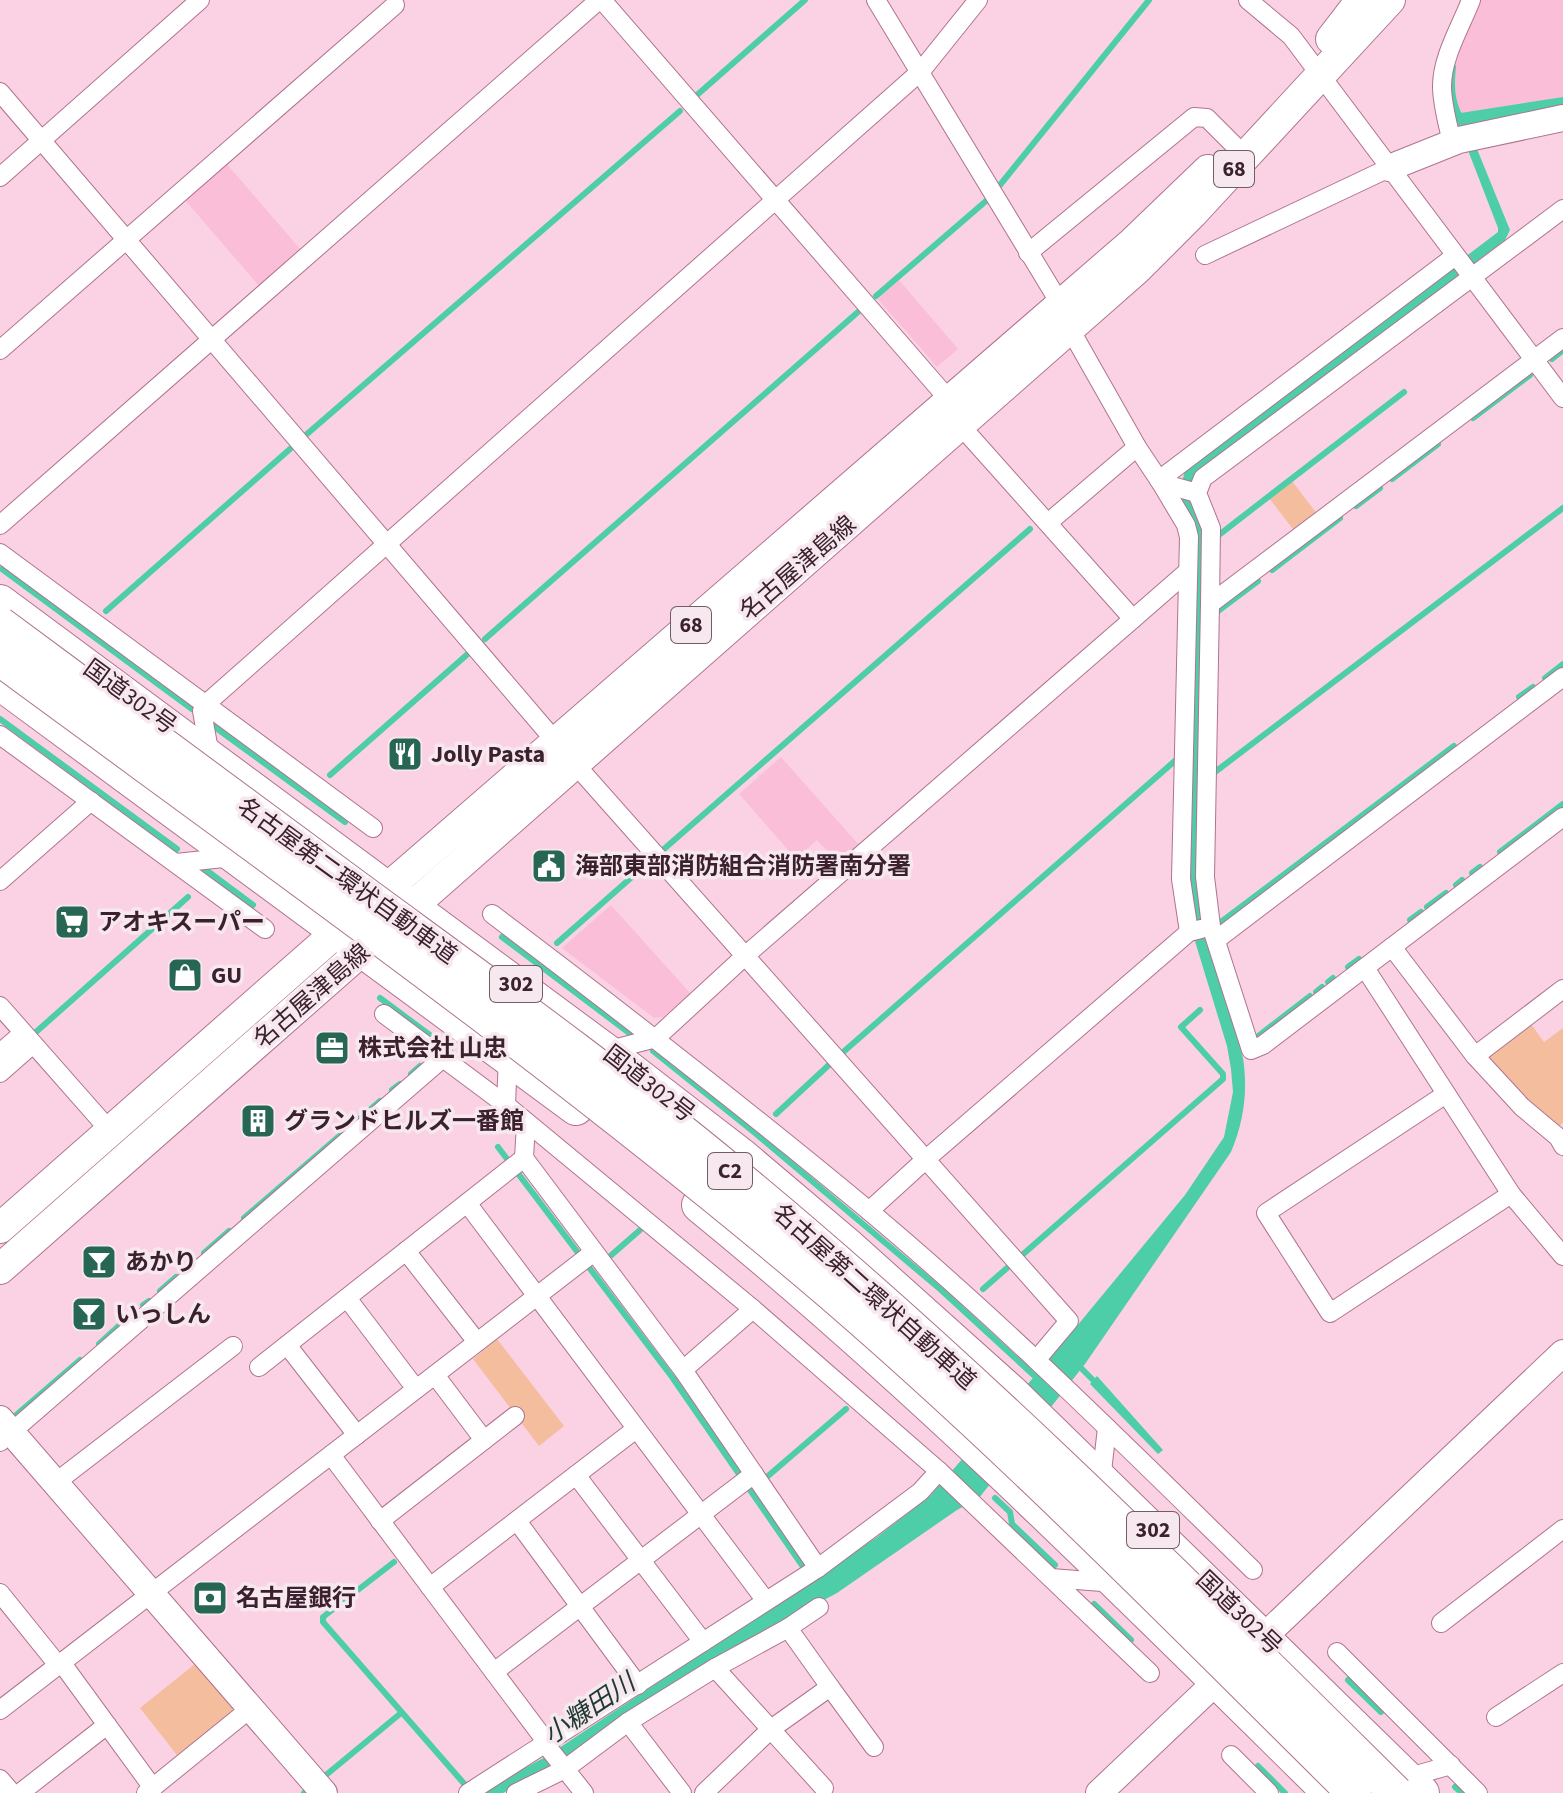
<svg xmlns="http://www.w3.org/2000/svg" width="1563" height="1793" font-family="'Source Sans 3','Noto Sans JP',sans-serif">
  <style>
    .built { fill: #fabed9 }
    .green { fill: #f4bd9e }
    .water { fill: #4dcea8 }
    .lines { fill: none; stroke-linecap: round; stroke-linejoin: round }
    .stream { stroke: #4dcea8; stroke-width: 6 }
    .street-casing { stroke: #b0738f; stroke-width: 20 }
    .secondary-casing { stroke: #b0738f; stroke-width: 28 }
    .primary-casing { stroke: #b0738f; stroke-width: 32 }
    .highway-casing { stroke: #b0738f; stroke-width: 36 }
    .street { stroke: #fff; stroke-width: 18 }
    .secondary { stroke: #fff; stroke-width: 26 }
    .primary { stroke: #fff; stroke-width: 30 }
    .highway { stroke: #fff; stroke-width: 34 }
    .highway-bridge-casing { stroke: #b0738f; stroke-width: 36; stroke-linecap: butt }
    .highway-bridge { stroke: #fff; stroke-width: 34 }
    .labels { text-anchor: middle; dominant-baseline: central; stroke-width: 7; stroke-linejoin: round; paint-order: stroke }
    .shield { fill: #f6e8ee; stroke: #725d67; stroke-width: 2 }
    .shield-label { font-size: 22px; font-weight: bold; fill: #3a212d }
    .street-label { font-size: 24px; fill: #3a212d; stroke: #f6e8ee }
    .poi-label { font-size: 24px; font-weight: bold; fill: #3a212d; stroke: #f6e8ee; text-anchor: start }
    .water-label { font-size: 26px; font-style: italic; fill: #1f3a31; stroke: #f6e8ee }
  </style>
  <rect width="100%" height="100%" fill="#fbd2e4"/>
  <g class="built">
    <path d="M1480,0H1563V97L1462,113L1456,103L1452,85L1456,62Z"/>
    <path d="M226,163L302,251L260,287L184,199Z"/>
    <path d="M899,280L958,349L937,367L878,299Z"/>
    <path d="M781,757L859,845L838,863L817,840L796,859L739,794Z"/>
    <path d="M611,905L690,993L663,1017L654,1018L562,948Z"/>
  </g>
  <g class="green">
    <path d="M1292,481L1318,515L1296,533L1269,498Z"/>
    <path d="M1531,1024L1544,1042L1563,1028V1123L1557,1128L1511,1087L1488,1056Z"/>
    <path d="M497,1339L564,1426L539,1446L473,1359Z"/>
    <path d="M195,1664L232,1706V1712L177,1755L140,1708Z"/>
  </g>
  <g class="water">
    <path d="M1563,97V107L1477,149L1510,230L1505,240L1200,472L1205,527L1203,919L1243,1058C1248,1091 1244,1121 1231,1152L1085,1364L979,1498L957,1510L837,1593L714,1659L554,1767L503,1793H479L547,1756L877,1537L930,1496L1053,1355L1185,1195L1224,1137L1233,1092L1231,1069L1227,1046L1194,938L1185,877L1194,539L1178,499L1185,470L1498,232V228L1454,114Z"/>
    <path d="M1097,1376L1163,1450L1158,1454L1090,1384Z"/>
  </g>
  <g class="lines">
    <g class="stream">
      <path d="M1453,67C1451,85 1451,102 1461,118"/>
      <path d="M697,95L805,0"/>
      <path d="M1000,185L1149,0"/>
      <path d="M876,296L986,201"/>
      <path d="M1552,359L1563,350"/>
      <path d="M1473,418L1530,375"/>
      <path d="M307,434L680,111"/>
      <path d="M1392,479L1438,444"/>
      <path d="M1356,506L1380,488"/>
      <path d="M1220,534L1404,392"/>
      <path d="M2,569L192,709"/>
      <path d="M1272,570L1340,518"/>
      <path d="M106,611L290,449"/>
      <path d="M1218,611L1258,581"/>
      <path d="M485,639L858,312"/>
      <path d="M1545,678L1563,664"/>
      <path d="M1519,697L1533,687"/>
      <path d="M0,719L177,849"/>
      <path d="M212,725L345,822"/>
      <path d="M1215,772L1563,508"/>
      <path d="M330,775L470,652"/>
      <path d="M664,849L1030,529"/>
      <path d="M1500,852L1563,804"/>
      <path d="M202,867L253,905"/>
      <path d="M1472,873L1480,867"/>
      <path d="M1456,885L1462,880"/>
      <path d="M1427,907L1446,893"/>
      <path d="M1410,920L1421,912"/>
      <path d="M1221,922L1454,746"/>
      <path d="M502,937L632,1035"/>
      <path d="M557,943L650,861"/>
      <path d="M1348,967L1359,959"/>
      <path d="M1328,982L1333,978"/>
      <path d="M1316,992L1322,987"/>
      <path d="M380,998L450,1050"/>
      <path d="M36,1032L188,897"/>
      <path d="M1257,1037L1310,996"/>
      <path d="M653,1051L755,1133L940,1289L1040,1381"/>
      <path d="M841,1054L1177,759"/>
      <path d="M411,1074L420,1066"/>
      <path d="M392,1090L400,1084"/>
      <path d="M776,1114L831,1063"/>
      <path d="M498,1147L672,1377L806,1571"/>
      <path d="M244,1218L380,1101"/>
      <path d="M204,1253L229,1231"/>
      <path d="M1021,1256L1223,1079V1074L1181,1027L1200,1010"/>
      <path d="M608,1258L640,1230"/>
      <path d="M184,1270L193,1262"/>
      <path d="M983,1289L1007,1268"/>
      <path d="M160,1291L176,1277"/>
      <path d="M143,1305L149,1301"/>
      <path d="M99,1344L122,1323"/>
      <path d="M1076,1363L1096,1383"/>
      <path d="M15,1416L80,1360"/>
      <path d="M768,1476L846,1409"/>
      <path d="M995,1498L1010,1512L1012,1524L1055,1565"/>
      <path d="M394,1562L323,1617V1622L467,1787"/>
      <path d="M1094,1604L1131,1640"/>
      <path d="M1348,1680L1381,1712"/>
      <path d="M1258,1766L1285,1793"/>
      <path d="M326,1775L401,1713"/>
      <path d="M1455,1787L1462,1793"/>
      <path d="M304,1793L305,1792"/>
    </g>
    <defs>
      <g id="street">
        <path d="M602,0L950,401L960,425L1133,619L746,955L656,1038L606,1051"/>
        <path d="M876,0L1061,305"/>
        <path d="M1248,0L1291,36L1563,398"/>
        <path d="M0,92L556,742"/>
        <path d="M1452,143C1448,124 1442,105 1442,86C1442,57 1461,26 1471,0"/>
        <path d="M0,177L200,0"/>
        <path d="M1028,253L1194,117L1207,118L1234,145"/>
        <path d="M1205,255L1389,168"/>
        <path d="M1070,329L1137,447L1161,483L1197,493"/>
        <path d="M1563,338L1210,604L1205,877L1211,926L1251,1050L1263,1045L1563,817"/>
        <path d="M0,350L395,5"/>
        <path d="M1159,480L1455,256"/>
        <path d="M1161,483L1186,525L1189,537L1181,879L1189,932"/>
        <path d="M1049,522L1137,447"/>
        <path d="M0,525L599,0"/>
        <path d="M0,553L373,828"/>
        <path d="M1210,604L1211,528L1197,493L1203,478L1563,209"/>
        <path d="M1133,619L1188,571"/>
        <path d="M0,735L265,929"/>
        <path d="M210,756L202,711L206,704L921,71L978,0"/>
        <path d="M575,764L1069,1321L1037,1359"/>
        <path d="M176,863L233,857"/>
        <path d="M0,881L91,801"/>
        <path d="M492,914C619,1010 745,1108 868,1210C1003,1323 1127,1447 1253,1570"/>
        <path d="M1216,940L1563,677"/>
        <path d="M1392,947L1475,1056L1522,1107L1558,1137L1563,1146"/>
        <path d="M1365,968L1511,1194L1563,1256"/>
        <path d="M0,1006L111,1132"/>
        <path d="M384,1014L506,1105L753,1309L939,1471L1150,1673"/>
        <path d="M0,1053L23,1033"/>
        <path d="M1475,1056L1563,989"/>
        <path d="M0,1073L33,1044"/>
        <path d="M1446,1094L1266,1213L1330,1313L1511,1194"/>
        <path d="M506,1105L508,1056"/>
        <path d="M526,1124L524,1158L683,1370L818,1568"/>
        <path d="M467,1203L766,1601"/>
        <path d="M869,1211L925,1160L1189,932L1201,929"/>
        <path d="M406,1251L477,1342"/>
        <path d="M347,1298L416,1389"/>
        <path d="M287,1345L357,1435"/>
        <path d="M259,1367L524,1158"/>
        <path d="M683,1370L753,1309"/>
        <path d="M435,1375L484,1440"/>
        <path d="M0,1442L443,1058"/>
        <path d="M331,1455L548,1744"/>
        <path d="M576,1475L703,1642"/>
        <path d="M1101,1480L1107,1428"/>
        <path d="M55,1483L233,1346"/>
        <path d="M380,1521L515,1416"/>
        <path d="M517,1521L638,1685"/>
        <path d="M1051,1578L1115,1583"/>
        <path d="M430,1587L636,1429"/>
        <path d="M0,1593L58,1665"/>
        <path d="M1441,1623L1563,1529"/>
        <path d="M788,1628L819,1607"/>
        <path d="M1337,1652L1478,1793"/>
        <path d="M61,1662L153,1788"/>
        <path d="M715,1668L824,1788"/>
        <path d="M494,1672L754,1474"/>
        <path d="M0,1710L594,1252"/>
        <path d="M1496,1717L1563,1673"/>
        <path d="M628,1722L682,1793"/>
        <path d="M546,1745L584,1793"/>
        <path d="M1231,1755L1269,1793"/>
        <path d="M1406,1778L1451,1765"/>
        <path d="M0,1779L12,1793"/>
        <path d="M20,1793L107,1725"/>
        <path d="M146,1793L251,1708"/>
        <path d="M468,1793L818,1568L920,1492L939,1471"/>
        <path d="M516,1793L565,1769L628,1722L715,1668L788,1628L830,1687"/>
        <path d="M704,1793L771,1729L830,1687L874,1747"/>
      </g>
      <g id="secondary">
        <path d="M1389,168L1459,140L1563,118"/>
        <path d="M0,1419L324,1793"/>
        <path d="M1099,1793L1563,1353"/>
      </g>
      <g id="primary">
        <path d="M1331,39L1361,0"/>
        <path d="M0,1228L338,931L1132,243L1208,170"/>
        <path d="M0,1269L1137,269L1192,214L1390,0"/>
      </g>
      <g id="highway">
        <path d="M0,602L606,1051L742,1156L847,1245L1011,1392L1422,1793"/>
        <path d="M0,683L576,1108"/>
        <path d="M699,1205C922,1387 1125,1591 1330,1793"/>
      </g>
    </defs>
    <use href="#street" class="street-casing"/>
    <use href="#secondary" class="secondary-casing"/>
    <use href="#primary" class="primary-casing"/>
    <use href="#highway" class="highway-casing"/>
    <use href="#street" class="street"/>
    <use href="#secondary" class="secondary"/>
    <use href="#primary" class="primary"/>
    <use href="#highway" class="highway"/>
    <defs>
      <g id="highway-bridge">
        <path d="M0,624C118,711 235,799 354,886C482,980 611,1072 733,1173C967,1366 1181,1580 1396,1793"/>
        <path d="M0,659C272,859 548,1055 806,1272C999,1435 1175,1616 1354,1793"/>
      </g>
    </defs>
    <use href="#highway-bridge" class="highway-bridge-casing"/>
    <use href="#highway-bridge" class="highway-bridge"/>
  </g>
  <defs>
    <symbol id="restaurant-square" viewBox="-11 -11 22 22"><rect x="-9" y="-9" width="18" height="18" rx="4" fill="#276653" stroke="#f6e8ee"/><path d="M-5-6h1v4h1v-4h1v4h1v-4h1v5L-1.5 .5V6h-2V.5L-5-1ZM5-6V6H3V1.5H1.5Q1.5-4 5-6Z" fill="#fff"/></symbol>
    <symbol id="civic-square" viewBox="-11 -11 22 22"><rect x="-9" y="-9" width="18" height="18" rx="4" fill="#276653" stroke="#f6e8ee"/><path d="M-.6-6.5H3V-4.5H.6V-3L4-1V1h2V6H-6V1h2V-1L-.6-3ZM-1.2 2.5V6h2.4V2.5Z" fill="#fff"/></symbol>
    <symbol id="supermarket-square" viewBox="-11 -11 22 22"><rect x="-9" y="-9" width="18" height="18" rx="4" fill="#276653" stroke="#f6e8ee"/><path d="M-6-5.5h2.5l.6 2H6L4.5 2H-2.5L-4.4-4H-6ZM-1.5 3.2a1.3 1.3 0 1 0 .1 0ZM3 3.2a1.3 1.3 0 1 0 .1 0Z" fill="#fff"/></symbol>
    <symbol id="shop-square" viewBox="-11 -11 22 22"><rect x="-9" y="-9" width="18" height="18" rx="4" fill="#276653" stroke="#f6e8ee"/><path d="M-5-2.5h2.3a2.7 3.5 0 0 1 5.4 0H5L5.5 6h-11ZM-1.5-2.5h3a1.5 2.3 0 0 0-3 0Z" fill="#fff"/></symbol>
    <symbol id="office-square" viewBox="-11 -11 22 22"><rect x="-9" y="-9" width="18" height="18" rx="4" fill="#276653" stroke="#f6e8ee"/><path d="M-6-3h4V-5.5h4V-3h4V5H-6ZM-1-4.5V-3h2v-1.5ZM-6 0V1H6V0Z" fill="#fff"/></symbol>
    <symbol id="building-square" viewBox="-11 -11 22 22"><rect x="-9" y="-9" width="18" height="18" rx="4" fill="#276653" stroke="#f6e8ee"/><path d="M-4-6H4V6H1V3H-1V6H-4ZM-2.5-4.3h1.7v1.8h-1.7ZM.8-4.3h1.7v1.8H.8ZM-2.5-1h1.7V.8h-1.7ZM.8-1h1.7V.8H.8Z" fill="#fff"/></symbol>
    <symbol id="bar-square" viewBox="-11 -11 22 22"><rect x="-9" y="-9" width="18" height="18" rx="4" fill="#276653" stroke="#f6e8ee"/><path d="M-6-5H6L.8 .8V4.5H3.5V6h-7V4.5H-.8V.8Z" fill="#fff"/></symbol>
    <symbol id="bank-square" viewBox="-11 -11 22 22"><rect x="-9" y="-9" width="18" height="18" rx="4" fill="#276653" stroke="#f6e8ee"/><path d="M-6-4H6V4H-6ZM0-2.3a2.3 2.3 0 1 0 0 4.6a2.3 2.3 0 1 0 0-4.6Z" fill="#fff"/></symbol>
  </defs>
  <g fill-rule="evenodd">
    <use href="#restaurant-square" x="385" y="734" width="40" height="40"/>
    <use href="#civic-square" x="529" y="846" width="40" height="40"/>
    <use href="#supermarket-square" x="52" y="902" width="40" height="40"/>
    <use href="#shop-square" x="165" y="955" width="40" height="40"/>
    <use href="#office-square" x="312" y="1028" width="40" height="40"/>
    <use href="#building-square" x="238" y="1101" width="40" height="40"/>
    <use href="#bar-square" x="79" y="1242" width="40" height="40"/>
    <use href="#bar-square" x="69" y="1294" width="40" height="40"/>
    <use href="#bank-square" x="190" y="1578" width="40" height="40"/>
  </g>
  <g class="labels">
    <g class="shield">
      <rect x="1214" y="151" width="40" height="36" rx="6"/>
      <rect x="671" y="607" width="40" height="36" rx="6"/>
      <rect x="490" y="966" width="52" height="36" rx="6"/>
      <rect x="708" y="1153" width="44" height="36" rx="6"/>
      <rect x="1127" y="1512" width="52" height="36" rx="6"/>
    </g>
    <g class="shield-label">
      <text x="1234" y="169">68</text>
      <text x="691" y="625">68</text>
      <text x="516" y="984">302</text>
      <text x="730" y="1171">C2</text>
      <text x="1153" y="1530">302</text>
    </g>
    <g class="street-label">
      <text transform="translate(798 568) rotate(-41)">名古屋津島線</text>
      <text transform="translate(130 697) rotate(36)">国道302号</text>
      <text transform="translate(347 881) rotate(36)">名古屋第二環状自動車道</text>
      <text transform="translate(312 996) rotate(-41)">名古屋津島線</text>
      <text transform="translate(649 1084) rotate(38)">国道302号</text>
      <text transform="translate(874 1297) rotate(42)">名古屋第二環状自動車道</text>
      <text transform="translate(1239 1613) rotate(44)">国道302号</text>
    </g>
    <g class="poi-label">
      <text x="431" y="754">Jolly Pasta</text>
      <text x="575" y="866">海部東部消防組合消防署南分署</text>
      <text x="98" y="922">アオキスーパー</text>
      <text x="211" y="975">GU</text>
      <text x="358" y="1048">株式会社 山忠</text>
      <text x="284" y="1121">グランドヒルズ一番館</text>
      <text x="125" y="1262">あかり</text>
      <text x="115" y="1314">いっしん</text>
      <text x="236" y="1598">名古屋銀行</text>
    </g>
    <g class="water-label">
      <text transform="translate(589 1709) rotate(-34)">小糠田川</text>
    </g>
  </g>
</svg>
